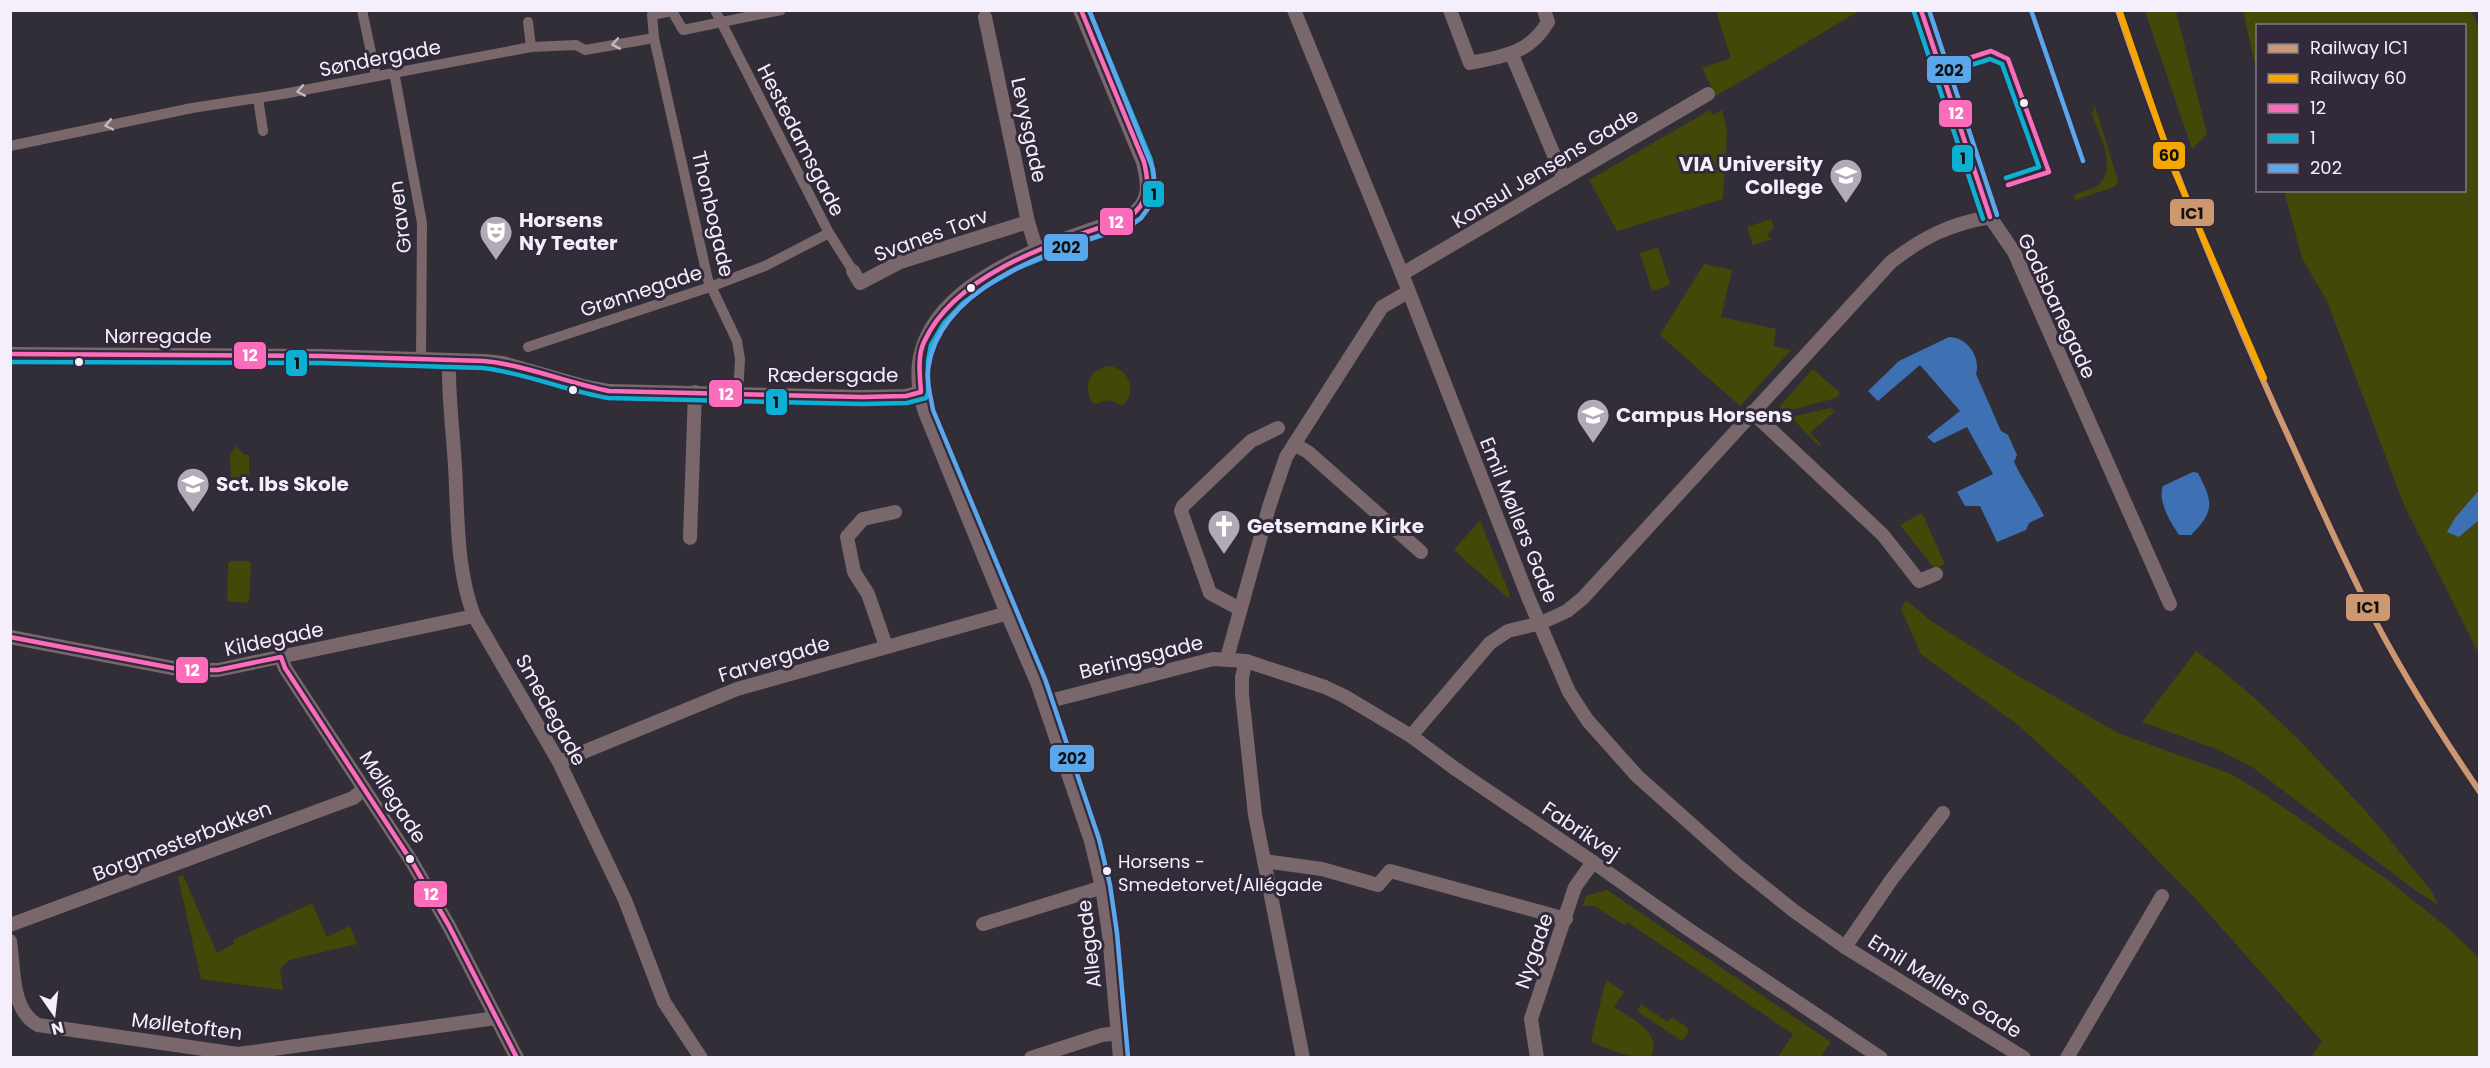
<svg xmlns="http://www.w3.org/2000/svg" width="2490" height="1068" font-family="Poppins,sans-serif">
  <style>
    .green { fill: #434707 }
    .water { fill: #3e71b4 }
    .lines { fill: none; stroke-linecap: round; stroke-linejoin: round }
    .pedestrian { stroke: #79676b; stroke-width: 10 }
    .minor { stroke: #79676b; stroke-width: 14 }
    .tertiary { stroke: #79676b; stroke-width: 16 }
    .bus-1-casing { stroke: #322a3b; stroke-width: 9 }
    .bus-2-casing { stroke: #322a3b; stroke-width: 9 }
    .bus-3-casing { stroke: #322a3b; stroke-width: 9 }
    .bus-1 { stroke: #fb6dba; stroke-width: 4.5 }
    .bus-2 { stroke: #0dafd3; stroke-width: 4.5 }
    .bus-3 { stroke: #5aa8eb; stroke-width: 4.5 }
    .rail-1-casing { stroke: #322a3b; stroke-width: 10 }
    .rail-2-casing { stroke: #322a3b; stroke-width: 10 }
    .rail-1 { stroke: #cd976f; stroke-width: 6 }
    .rail-2 { stroke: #f7a600; stroke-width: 6 }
    .oneway { stroke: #c3b9c1 }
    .bus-dot { fill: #f4effa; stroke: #322a3b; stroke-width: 2 }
    .labels { text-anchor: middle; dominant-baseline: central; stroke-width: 6; stroke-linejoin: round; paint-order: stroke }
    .bus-label { font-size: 18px; fill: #f4effa; stroke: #322a3b; text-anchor: start }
    .street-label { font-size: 20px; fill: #f4effa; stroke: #322a3b }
    .poi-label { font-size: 20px; font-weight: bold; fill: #f4effa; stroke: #322a3b; text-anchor: start }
    .line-badge { stroke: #322a3b; stroke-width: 2 }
    .badge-label { font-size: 16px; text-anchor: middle; font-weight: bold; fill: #fff }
    .pale-badge-label { font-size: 16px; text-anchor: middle; font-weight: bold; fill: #111 }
  </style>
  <rect width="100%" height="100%" fill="#322e37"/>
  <g class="green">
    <path d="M1716,11H1859L1716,96L1702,68L1731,58Z"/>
    <path d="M2145,11H2176L2207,134L2192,149Z"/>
    <path d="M2243,11H2471L2479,27V490L2455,518L2459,537L2479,520V654L2404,505L2327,301L2302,258L2284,191L2464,190V26H2258L2257,74Z"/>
    <path d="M2095,106L2118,181L2114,187L2075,200L2074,195C2081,192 2090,190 2097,186C2119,171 2099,134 2092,114Z"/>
    <path d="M1710,110L1713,115L1722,110L1727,130L1723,199L1617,231L1589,180Z"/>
    <path d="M1771,219L1774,227L1767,235L1772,239L1753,245L1747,227Z"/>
    <path d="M1658,247L1670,285L1652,291L1640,253Z"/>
    <path d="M1704,264L1732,270L1721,317L1776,329L1773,346L1791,350L1740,406L1660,335Z"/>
    <path d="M1110,366C1130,370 1138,392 1122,406L1110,400L1094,404C1081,388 1089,368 1110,366Z"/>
    <path d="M1813,369L1840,393L1836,398L1784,412L1780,406Z"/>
    <path d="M1831,408L1835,411L1810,433L1821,444L1819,446L1791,417Z"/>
    <path d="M236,446L244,455H249V487H240L231,478L230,455Z"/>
    <path d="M1922,513L1945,564L1935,569L1900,525Z"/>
    <path d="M1480,520L1510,595L1508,598L1454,550Z"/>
    <path d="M231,561H248L251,564L249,601L246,603L227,601L228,564Z"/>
    <path d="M1906,600L1931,621L2017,675L2118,733L2231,774L2267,796L2389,881L2450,930L2479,958V1057H2311L2322,1041L2194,897L2081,782L2018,725L1921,654L1901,609Z"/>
    <path d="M2196,651C2257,695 2310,750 2360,805C2385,832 2407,862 2431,890L2438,905L2415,890L2252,767L2219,750L2142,722Z"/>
    <path d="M183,875L217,953L234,944L233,940L312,903L327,937L350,926L357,944L289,960L280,969L283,990L201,979L178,877Z"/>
    <path d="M1607,890L1831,1042L1820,1057H1778L1793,1034L1627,922L1624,925L1595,906H1583L1586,896Z"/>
    <path d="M1606,980L1624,992L1614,1007C1633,1020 1662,1031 1651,1057C1630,1058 1610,1051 1591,1041Z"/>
    <path d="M1641,1004L1668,1022L1672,1017L1687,1027L1689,1032L1682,1041L1637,1011Z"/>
  </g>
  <g class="water">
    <path d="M1949,337C1967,337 1981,357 1976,374L2001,431L2008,435L2017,455L2014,462C2023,481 2035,497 2044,516L2029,523L2026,530L1997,542L1980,506H1965L1957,492L1993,474L1967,427L1934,443L1927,437L1960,411L1920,365L1878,401L1868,391L1899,361Z"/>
    <path d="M2193,472L2198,473C2213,502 2215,511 2191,535H2179C2171,523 2157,501 2163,486Z"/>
    <path d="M2479,490V520L2459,537L2447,532L2455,518Z"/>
  </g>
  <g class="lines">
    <g class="pedestrian">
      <path d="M362,10L376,76"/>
      <path d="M715,10L829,233L853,271"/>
      <path d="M528,22L531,47"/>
      <path d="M654,38L708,280L737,341L740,359L738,394"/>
      <path d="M394,72L422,223L421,360"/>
      <path d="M258,98L263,131"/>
      <path d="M10,146L192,108L283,94L531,47L576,45L585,50L654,38L652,15L672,11L683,30L781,10"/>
      <path d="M528,347L710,287L765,266L829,233"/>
    </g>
    <g class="minor">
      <path d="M1294,10L1402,274L1528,597L1569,692L1588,721L1637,776L1738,866L1794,911L1845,947L2024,1058"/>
      <path d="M1450,10L1470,63C1504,56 1529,54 1548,22L1544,10"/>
      <path d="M1921,10L1990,217L2014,252L2170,604"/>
      <path d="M985,17L1028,222L1037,251"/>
      <path d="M1512,55L1564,179"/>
      <path d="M853,271L860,283L900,262L1028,222"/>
      <path d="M1402,274L1708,94"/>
      <path d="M10,354L322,356L484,361L503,363L583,386L609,391L862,397L906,396L921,392"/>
      <path d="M449,360C448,395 453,431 455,466C458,516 456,569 474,616L559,762L625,900L664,1002L701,1058"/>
      <path d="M1752,412L1883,535L1919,581L1936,574"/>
      <path d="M1294,444L1308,452L1421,552"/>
      <path d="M690,538L695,392"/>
      <path d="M1240,609L1210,593L1181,511L1183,506L1251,441L1278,428"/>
      <path d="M10,637L183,670H218L474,616"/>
      <path d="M886,646L868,594L854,572L847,537L863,519L895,512"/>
      <path d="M281,657L285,668L412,862L449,926L517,1058"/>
      <path d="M1227,658L1269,507L1286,457L1382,307L1408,292"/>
      <path d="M1246,661L1242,677V694L1255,815L1303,1058"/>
      <path d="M1046,702L1213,659L1246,661L1325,687L1344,696L1411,736L1457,770L1593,862L1688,929L1881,1058"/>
      <path d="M1411,736L1490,643L1508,631L1541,623L1567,611L1583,598L1891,262C1923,237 1950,224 1990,217"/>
      <path d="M559,762L737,689L1008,613"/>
      <path d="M1264,861L1322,869L1378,885L1390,871L1566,919"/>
      <path d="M983,924L1103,887"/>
      <path d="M10,925L353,798L364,789"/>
      <path d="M10,941C14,968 11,1011 38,1025L238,1054L496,1018"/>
      <path d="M1845,947L1892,879L1943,813"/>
      <path d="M1031,1058L1102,1035L1119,1033"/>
      <path d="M1537,1058L1531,1019L1575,887L1593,862"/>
      <path d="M2067,1058L2162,896"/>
    </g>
    <path class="tertiary" d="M1081,10L1144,162C1150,186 1152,204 1128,218C1045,246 885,293 926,412L1008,613L1038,682L1092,841L1103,887L1110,934L1121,1058"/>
    <defs>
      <g id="bus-1">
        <path d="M1921,10L1990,217"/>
        <path d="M1941,67L1991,51L2008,59L2049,172L2008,185"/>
        <path d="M10,354L322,356L484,361C526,365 567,383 609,391L862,397L906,396L921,392C920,376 917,357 924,342C956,271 1060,241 1128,218C1149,203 1150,186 1144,162L1081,10"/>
        <path d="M10,637L183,670H218L281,657L285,668L412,862L449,926L517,1058"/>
      </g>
      <g id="bus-2">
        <path d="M1914,12L1983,219"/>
        <path d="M1943,74L1990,59L2002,64L2039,167L2006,178"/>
        <path d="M10,362L322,363L483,368C526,373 566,391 608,398L862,404L907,403L926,398L928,393V361L931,345L944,323L963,303L988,285L1016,269L1076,244L1132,225L1141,218L1152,203L1155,187L1151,160L1089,10"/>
      </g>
      <g id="bus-3">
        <path d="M1089,10L1153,169L1155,187L1152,203L1141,218L1131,225C1060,249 940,282 928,369C926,381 931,398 933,410L1045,679L1099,839L1110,885L1117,933L1128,1057"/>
        <path d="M1929,10L1997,215"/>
        <path d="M2031,10L2083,161"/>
      </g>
    </defs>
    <use href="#bus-1" class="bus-1-casing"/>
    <use href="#bus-2" class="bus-2-casing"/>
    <use href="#bus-3" class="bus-3-casing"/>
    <use href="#bus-1" class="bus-1"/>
    <use href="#bus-2" class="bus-2"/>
    <use href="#bus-3" class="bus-3"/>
    <defs>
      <path id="rail-1" d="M2118,10C2164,149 2219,283 2279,416C2308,479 2336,543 2367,605C2400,670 2439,732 2480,792"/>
      <path id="rail-2" d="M2120,12L2174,170L2264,378"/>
    </defs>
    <use href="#rail-1" class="rail-1-casing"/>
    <use href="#rail-2" class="rail-2-casing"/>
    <use href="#rail-1" class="rail-1"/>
    <use href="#rail-2" class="rail-2"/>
  </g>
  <defs><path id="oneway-chevron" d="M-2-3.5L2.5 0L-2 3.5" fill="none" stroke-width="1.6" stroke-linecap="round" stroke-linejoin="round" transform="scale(1.5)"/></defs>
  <g class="oneway">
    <use href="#oneway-chevron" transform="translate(616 44) rotate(170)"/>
    <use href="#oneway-chevron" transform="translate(301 91) rotate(169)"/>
    <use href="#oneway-chevron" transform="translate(109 125) rotate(168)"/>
  </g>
  <defs>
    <symbol id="university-pin" viewBox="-11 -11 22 30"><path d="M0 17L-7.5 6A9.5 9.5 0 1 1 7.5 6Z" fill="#b0abb6" stroke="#322a3b"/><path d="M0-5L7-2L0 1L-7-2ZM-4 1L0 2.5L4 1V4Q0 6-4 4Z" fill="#fff"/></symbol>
    <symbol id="theatre-pin" viewBox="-11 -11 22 30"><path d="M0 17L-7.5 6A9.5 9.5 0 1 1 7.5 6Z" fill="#b0abb6" stroke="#322a3b"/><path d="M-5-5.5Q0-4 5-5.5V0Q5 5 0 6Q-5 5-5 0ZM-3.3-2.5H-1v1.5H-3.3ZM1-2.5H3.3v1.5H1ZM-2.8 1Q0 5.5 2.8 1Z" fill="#fff"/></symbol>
    <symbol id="school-pin" viewBox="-11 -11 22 30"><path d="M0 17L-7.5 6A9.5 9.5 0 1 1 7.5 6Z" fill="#b0abb6" stroke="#322a3b"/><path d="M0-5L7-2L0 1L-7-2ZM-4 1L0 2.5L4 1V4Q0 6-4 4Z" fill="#fff"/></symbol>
    <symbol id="church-pin" viewBox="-11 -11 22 30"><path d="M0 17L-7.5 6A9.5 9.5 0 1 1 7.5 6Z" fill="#b0abb6" stroke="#322a3b"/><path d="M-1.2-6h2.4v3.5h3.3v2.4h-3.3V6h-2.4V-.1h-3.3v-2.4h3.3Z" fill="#fff"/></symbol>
  </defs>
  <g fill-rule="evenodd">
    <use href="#university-pin" x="1827" y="156" width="38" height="52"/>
    <use href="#theatre-pin" x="477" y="213" width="38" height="52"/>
    <use href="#university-pin" x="1574" y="396" width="38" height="52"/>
    <use href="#school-pin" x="174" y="465" width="38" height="52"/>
    <use href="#church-pin" x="1205" y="507" width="38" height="52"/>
  </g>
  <g class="bus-dot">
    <circle cx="2024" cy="103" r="5"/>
    <circle cx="971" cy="288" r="5"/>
    <circle cx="79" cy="362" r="5"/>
    <circle cx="573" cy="390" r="5"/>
    <circle cx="410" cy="859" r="5"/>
    <circle cx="1107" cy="871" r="5"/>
  </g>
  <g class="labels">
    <g class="bus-label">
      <text x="1118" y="861">Horsens -<tspan x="1118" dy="23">Smedetorvet/Allégade</tspan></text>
    </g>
    <g class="street-label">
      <text transform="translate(380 58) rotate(-11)">Søndergade</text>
      <text transform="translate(1029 130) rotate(78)">Levysgade</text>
      <text transform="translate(801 140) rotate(63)">Hestedamsgade</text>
      <text transform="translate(1545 168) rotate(-31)">Konsul Jensens Gade</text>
      <text transform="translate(713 214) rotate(77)">Thonbogade</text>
      <text transform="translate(400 217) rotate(-97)">Graven</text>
      <text transform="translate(931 235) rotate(-20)">Svanes Torv</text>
      <text transform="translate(641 291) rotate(-18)">Grønnegade</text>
      <text transform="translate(2057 306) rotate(65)">Godsbanegade</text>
      <text x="158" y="336">Nørregade</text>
      <text x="833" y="375">Rædersgade</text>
      <text transform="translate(1519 520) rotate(68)">Emil Møllers Gade</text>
      <text transform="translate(274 639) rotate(-12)">Kildegade</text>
      <text transform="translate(1141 657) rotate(-14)">Beringsgade</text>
      <text transform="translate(774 659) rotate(-17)">Farvergade</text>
      <text transform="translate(551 710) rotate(61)">Smedegade</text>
      <text transform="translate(393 797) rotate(57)">Møllegade</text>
      <text transform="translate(1581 831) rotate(34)">Fabrikvej</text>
      <text transform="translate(182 841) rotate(-21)">Borgmesterbakken</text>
      <text transform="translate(1089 944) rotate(-97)">Allegade</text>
      <text transform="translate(1534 951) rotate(-71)">Nygade</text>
      <text transform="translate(1945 986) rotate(32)">Emil Møllers Gade</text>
      <text transform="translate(187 1026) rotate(7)">Mølletoften</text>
    </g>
    <g class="poi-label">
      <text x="1823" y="164" text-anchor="end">VIA University<tspan x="1823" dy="23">College</tspan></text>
      <text x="519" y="220">Horsens<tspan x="519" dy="23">Ny Teater</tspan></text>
      <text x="1616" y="415">Campus Horsens</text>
      <text x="216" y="484">Sct. Ibs Skole</text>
      <text x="1247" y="526">Getsemane Kirke</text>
    </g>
  </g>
  <g class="line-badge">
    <rect x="1926" y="55" width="46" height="29" rx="6" fill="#5aa8eb"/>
    <rect x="1938" y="99" width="35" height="29" rx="6" fill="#fb6dba"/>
    <rect x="2152" y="141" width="34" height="29" rx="6" fill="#f7a600"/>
    <rect x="1951" y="144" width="23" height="29" rx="6" fill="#0dafd3"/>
    <rect x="1142" y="180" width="23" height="28" rx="6" fill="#0dafd3"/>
    <rect x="2169" y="198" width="46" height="29" rx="6" fill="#cd976f"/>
    <rect x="1099" y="207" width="35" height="29" rx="6" fill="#fb6dba"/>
    <rect x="1043" y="233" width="46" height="29" rx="6" fill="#5aa8eb"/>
    <rect x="233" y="341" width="34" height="29" rx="6" fill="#fb6dba"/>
    <rect x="285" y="349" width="23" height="28" rx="6" fill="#0dafd3"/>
    <rect x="708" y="379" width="35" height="29" rx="6" fill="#fb6dba"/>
    <rect x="765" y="388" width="23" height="28" rx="6" fill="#0dafd3"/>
    <rect x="2345" y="593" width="46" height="29" rx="6" fill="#cd976f"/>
    <rect x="175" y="656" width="34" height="28" rx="6" fill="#fb6dba"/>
    <rect x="1049" y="744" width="46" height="29" rx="6" fill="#5aa8eb"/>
    <rect x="413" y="880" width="35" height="28" rx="6" fill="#fb6dba"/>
  </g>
  <g class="badge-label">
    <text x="1956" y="119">12</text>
    <text x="1116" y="228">12</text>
    <text x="250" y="361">12</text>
    <text x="726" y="400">12</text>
    <text x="192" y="676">12</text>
    <text x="431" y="900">12</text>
  </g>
  <g class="pale-badge-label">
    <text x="1949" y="76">202</text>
    <text x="2169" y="161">60</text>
    <text x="1963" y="164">1</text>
    <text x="1154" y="200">1</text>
    <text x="2192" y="219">IC1</text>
    <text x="1066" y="253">202</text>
    <text x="297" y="369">1</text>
    <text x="776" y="408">1</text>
    <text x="2368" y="613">IC1</text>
    <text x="1072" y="764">202</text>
  </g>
  <rect width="2490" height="1068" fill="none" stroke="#f4effa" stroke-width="24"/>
  <rect x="2256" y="24" width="210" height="168" fill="#322a3b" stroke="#807987" stroke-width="1.5"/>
  <rect x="2268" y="44" width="30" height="9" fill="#cd976f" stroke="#807987" stroke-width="1.5"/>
  <text x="2310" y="54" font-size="18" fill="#f4effa">Railway IC1</text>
  <rect x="2268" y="74" width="30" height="9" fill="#f7a600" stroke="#807987" stroke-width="1.5"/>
  <text x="2310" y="84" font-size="18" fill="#f4effa">Railway 60</text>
  <rect x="2268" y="104" width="30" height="9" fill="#fb6dba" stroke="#807987" stroke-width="1.5"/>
  <text x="2310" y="114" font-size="18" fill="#f4effa">12</text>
  <rect x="2268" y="134" width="30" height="9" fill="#0dafd3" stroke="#807987" stroke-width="1.5"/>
  <text x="2310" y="144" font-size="18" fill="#f4effa">1</text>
  <rect x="2268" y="164" width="30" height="9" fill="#5aa8eb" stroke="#807987" stroke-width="1.5"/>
  <text x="2310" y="174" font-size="18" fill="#f4effa">202</text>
  <g transform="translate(54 1014) rotate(166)" stroke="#322a3b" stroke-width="4.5" paint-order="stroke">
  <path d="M0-4.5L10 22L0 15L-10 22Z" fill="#f4effa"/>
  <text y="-9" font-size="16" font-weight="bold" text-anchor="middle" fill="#f4effa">N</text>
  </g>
</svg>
